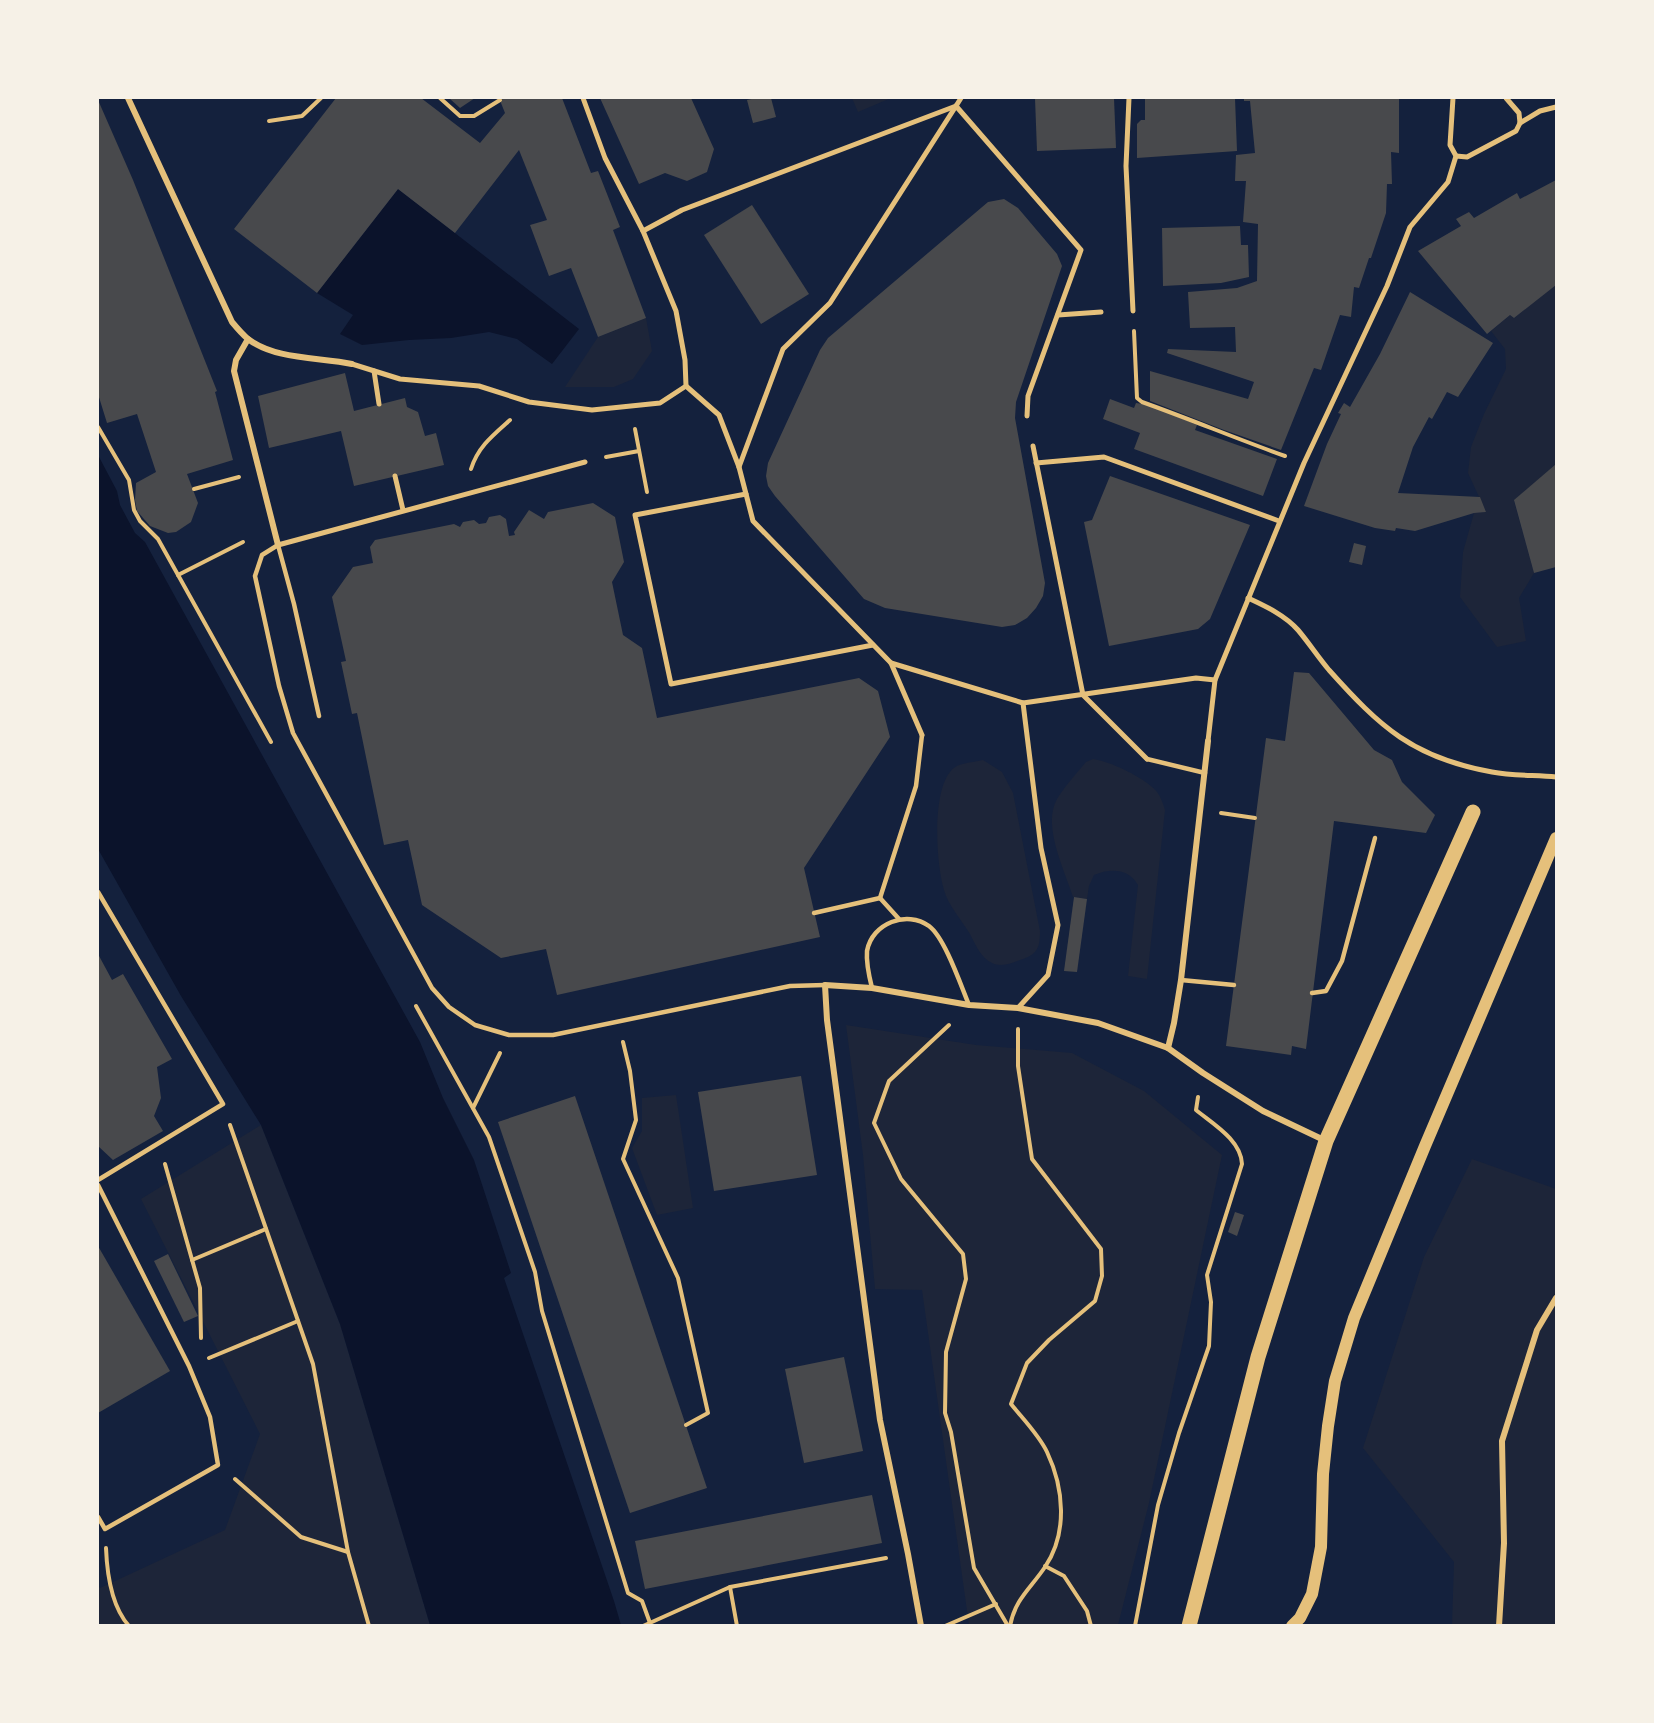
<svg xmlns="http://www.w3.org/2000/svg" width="1654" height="1723" font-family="Poppins,sans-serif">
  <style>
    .green { fill: #1d2539 }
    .water { fill: #0b132b }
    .building { fill: #48494c }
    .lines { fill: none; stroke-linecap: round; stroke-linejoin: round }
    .path { stroke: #e5c07b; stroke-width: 4 }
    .service { stroke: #e5c07b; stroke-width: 4.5 }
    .pedestrian { stroke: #e5c07b; stroke-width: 5 }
    .minor { stroke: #e5c07b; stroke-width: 6 }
    .secondary { stroke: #e5c07b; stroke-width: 12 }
    .primary { stroke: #e5c07b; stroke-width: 15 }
  </style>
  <rect width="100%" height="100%" fill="#14213d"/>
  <g class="green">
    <path d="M852,98H891L858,112Z"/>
    <path d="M1556,281V464L1514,501L1534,573L1519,598L1526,641L1497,647L1460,597L1463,552L1474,513L1486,512L1468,473L1471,447L1484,414L1506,369L1505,349L1491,331L1510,315L1514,318L1555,285L1554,282Z"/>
    <path d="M646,318L652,351L633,379L614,387H565L598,337Z"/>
    <path d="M1093,759C1110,761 1147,779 1157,792C1161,797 1163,804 1165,810L1147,979L1128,976L1138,885C1129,869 1111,868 1094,875L1089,886L1087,899L1073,897C1064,869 1042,825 1057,799C1065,786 1076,774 1086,762Z"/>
    <path d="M983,760L1002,772L1013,793L1040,931C1040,946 1038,954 1023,959C1013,962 1003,968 992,963C981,958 975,944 970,934C962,921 948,905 944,890C936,864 932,794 950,772C957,762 972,763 983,760Z"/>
    <path d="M846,1025L976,1045L1072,1053L1144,1091L1222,1155L1149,1503L1118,1625H969L922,1290L875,1289L863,1155Z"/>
    <path d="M676,1095L693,1208L657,1215L632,1148L642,1131V1098Z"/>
    <path d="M261,1125L340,1324L430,1625H98V1585L100,1588L225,1530L260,1434L141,1199Z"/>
    <path d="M1472,1159L1556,1189V1625H1452L1454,1562L1363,1448L1424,1257Z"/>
  </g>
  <g class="water">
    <path d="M398,189L579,329L552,364L517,339L489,332L451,338L409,340L362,345L340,334L353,315L317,293Z"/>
    <path d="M98,455L117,491L120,505L135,533L145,542L420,1042L443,1098L474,1160L511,1273L504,1278L614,1601L621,1625H430L340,1324L261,1125L181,996L98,849Z"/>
  </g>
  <g class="building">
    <path d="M336,98H421L480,143L505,113L499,98H562L591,173L598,171L620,227L613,230L646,318L598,337L571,268L549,276L530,225L547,220L519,150L455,233L398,189L317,293L234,229Z"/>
    <path d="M449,98H475L460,108Z"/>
    <path d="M600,98H691L714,149L707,172L687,181L665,173L639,184Z"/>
    <path d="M756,98H771L776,117L753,123L747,100Z"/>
    <path d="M1035,98H1114L1116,148L1037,151Z"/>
    <path d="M1145,98H1235L1237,151L1137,158V124L1141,120H1145Z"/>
    <path d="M1244,98H1399V153L1391,152L1392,184H1387L1386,213L1371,258H1369L1359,288L1354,287L1351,317L1340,315L1321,370L1314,368L1281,450L1224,430L1150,401V371L1248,399L1254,382L1167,353L1168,349L1236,352L1235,327L1190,328L1188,292L1237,288L1257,281L1258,224L1243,222L1246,181H1235L1236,155L1255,153L1250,101H1244Z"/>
    <path d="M98,100L133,180L217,391L215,392L233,460L187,474L198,503L191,522L176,532L168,533L150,526L137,511L135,500L136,483L156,472L137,414L107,423L98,394Z"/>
    <path d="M1556,180V285L1514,318L1510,315L1487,334L1418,251L1461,226L1456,219L1469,212L1474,218L1517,193L1520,199Z"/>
    <path d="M1004,199L1018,208L1057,254L1062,266L1016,402L1015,418L1045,583L1043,596L1036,608L1027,618L1015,625L1002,627L885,608L864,599L775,496L768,486L766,476L768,463L820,350L828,338L988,202Z"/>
    <path d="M752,205L809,294L761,324L704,235Z"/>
    <path d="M1240,226L1241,245H1248L1249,277L1221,283L1163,286L1162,228Z"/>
    <path d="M1410,292L1493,343L1458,397L1447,392L1432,419L1429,417L1413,447L1398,493L1480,497L1486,512L1474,513L1415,531L1396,528L1395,531L1375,528L1304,506L1327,444L1341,414L1338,413L1344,403L1350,407L1380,354Z"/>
    <path d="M345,373L354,411L405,398L407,407L418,412L425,436L436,433L444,465L354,486L341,431L269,448L258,396Z"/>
    <path d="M1110,399L1134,408L1136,403L1150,405L1197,425L1195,430L1277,459L1263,496L1134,449L1140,433L1103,419Z"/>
    <path d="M1556,464V567L1534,573L1514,500Z"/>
    <path d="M1110,476L1250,525L1210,619L1198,629L1109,646L1084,522L1092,520Z"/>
    <path d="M593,503L615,517L624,562L612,582L623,635L642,648L657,718L859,678L878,691L890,737L804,868L820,937L557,995L546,949L501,958L422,905L408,840L384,845L357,713L352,714L341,662L346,661L332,597L353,567L373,563L370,547L375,540L454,524L460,527L463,522L474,520L479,524L486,523L489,517L500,515L506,519L509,536L515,535L514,532L529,510L544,519L548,512Z"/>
    <path d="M1354,543L1366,546L1362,565L1349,562Z"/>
    <path d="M1294,672L1309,673L1374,750L1392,760L1402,782L1435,815L1426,833L1334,821L1306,1049L1292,1046L1291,1055L1226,1046L1266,738L1285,741Z"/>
    <path d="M1074,897L1087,899L1077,972L1064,971Z"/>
    <path d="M98,954L112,980L123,974L172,1059L157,1067L161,1098L154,1116L163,1131L113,1160L98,1146Z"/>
    <path d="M801,1076L817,1175L714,1191L698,1092Z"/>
    <path d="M575,1096L707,1488L630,1513L498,1122Z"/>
    <path d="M1235,1212L1244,1215L1237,1236L1228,1232Z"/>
    <path d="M98,1246L170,1371L98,1413Z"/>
    <path d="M168,1254L198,1316L184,1322L154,1261Z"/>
    <path d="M844,1357L863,1451L804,1463L785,1369Z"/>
    <path d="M872,1495L882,1543L645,1589L635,1541Z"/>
  </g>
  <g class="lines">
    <g class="path">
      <path d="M440,98L460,116H474L500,100"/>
      <path d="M269,121L302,116L321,98"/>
      <path d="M1134,331L1137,398L1142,402C1190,419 1237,439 1285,456"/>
      <path d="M98,427L129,480L134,510L140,521L158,539L271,742"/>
      <path d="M635,429L647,492"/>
      <path d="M606,457L639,451"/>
      <path d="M471,469C478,447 492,436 510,420"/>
      <path d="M194,489L239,477"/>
      <path d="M178,575L243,542"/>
      <path d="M1221,813L1255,818"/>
      <path d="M416,1006L489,1137L535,1272L542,1311L628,1593L642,1601L650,1623"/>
      <path d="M949,1025L889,1081L874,1123L901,1179L963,1254L966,1279L946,1352L945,1413L951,1432L974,1568L1008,1626"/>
      <path d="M623,1042L630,1071L636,1120L623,1159L678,1278L708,1413L686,1425"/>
      <path d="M473,1108L500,1053"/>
      <path d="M230,1125L313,1364L348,1552L369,1626"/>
      <path d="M165,1164L200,1288L201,1338"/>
      <path d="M192,1260L266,1229"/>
      <path d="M209,1358L298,1321"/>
      <path d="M235,1479L301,1537L348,1552"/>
      <path d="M106,1548C107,1574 111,1606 129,1626"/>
      <path d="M1045,1566L1064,1576L1087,1611L1091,1626"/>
      <path d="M730,1587L737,1626"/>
      <path d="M643,1626L730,1587L886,1558"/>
      <path d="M945,1626L996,1604"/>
      <path d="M1010,1626C1015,1599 1031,1588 1045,1567C1068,1533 1064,1488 1047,1452C1039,1435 1023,1419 1011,1404L1027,1363L1049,1340L1095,1301L1102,1276L1101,1249L1032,1159L1018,1066V1029"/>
      <path d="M1135,1626L1158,1505L1179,1433L1209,1346L1211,1302L1207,1275L1242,1164C1241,1140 1213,1124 1196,1110L1198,1097"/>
    </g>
    <g class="service">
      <path d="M319,716L294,604L278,545L262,555L255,576L279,686L293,733L432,988L449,1007L475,1025L509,1035H553L790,986L825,985"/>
      <path d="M1147,759L1205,773"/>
      <path d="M98,892L223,1104L98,1180"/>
      <path d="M880,898L916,786L922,735"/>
      <path d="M880,898L899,919"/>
      <path d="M814,913L880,898"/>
      <path d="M1181,980L1234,985"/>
      <path d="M872,988C869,976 866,963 867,951C872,923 907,910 929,926C945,938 961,986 969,1005"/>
      <path d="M1312,993L1326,991L1342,961L1375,838"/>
      <path d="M98,1185L189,1366L210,1417L218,1465L105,1529L98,1517"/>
    </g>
    <g class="pedestrian">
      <path d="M1129,98L1126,166L1133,311"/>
      <path d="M1520,123L1540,111L1556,107"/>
      <path d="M1456,156L1467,157L1516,131L1520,123L1519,113L1506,98"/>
      <path d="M643,231L682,210L956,106L961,98"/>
      <path d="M1058,315L1101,312"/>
      <path d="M352,364L400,379L479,386L529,402L592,410L660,403L686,386L685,360L676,311L643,231L605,158L583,98"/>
      <path d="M374,371L379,404"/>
      <path d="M686,386L719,415L739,467L753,521L891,663L922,735"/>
      <path d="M1033,446L1083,695L1147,759"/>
      <path d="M1036,463L1104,457L1279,521"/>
      <path d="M739,467L783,349L830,303L956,106L1081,250L1028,396L1027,416"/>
      <path d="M395,476L403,510"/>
      <path d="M746,494L635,515L671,684L873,645"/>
      <path d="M278,545L585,462"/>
      <path d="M1248,598C1265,606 1285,615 1298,630C1309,643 1318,657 1329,670C1380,727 1413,758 1492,772C1513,776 1535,775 1556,777"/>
      <path d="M891,663L1023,703L1196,678L1215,680"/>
      <path d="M1208,741L1215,680L1304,463L1387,286L1410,227L1448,182L1456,156L1450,145L1453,98"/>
      <path d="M1018,1008L1048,975L1058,925L1041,848L1023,703"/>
    </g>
    <g class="minor">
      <path d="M128,98L232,322C237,328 242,334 248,339C276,360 319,357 352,364"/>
      <path d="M248,339L236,360L234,371L278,545"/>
      <path d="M1168,1048L1174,1023L1181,980L1208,741"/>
      <path d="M921,1626L908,1554L880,1420L827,1020L825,985L872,988L969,1005L1018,1008L1098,1023L1168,1048L1203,1073L1263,1111L1326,1141"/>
      <path d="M1499,1626L1504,1543L1502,1441L1537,1330L1556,1298"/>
    </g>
    <path class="secondary" d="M1292,1626L1300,1618L1312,1594L1321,1547L1323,1474L1328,1426L1335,1381L1354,1318L1425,1146L1556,838"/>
    <path class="primary" d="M1189,1626L1258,1357L1326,1141L1473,812"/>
  </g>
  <rect width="1654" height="1723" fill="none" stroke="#f6f1e7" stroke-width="198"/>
</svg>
